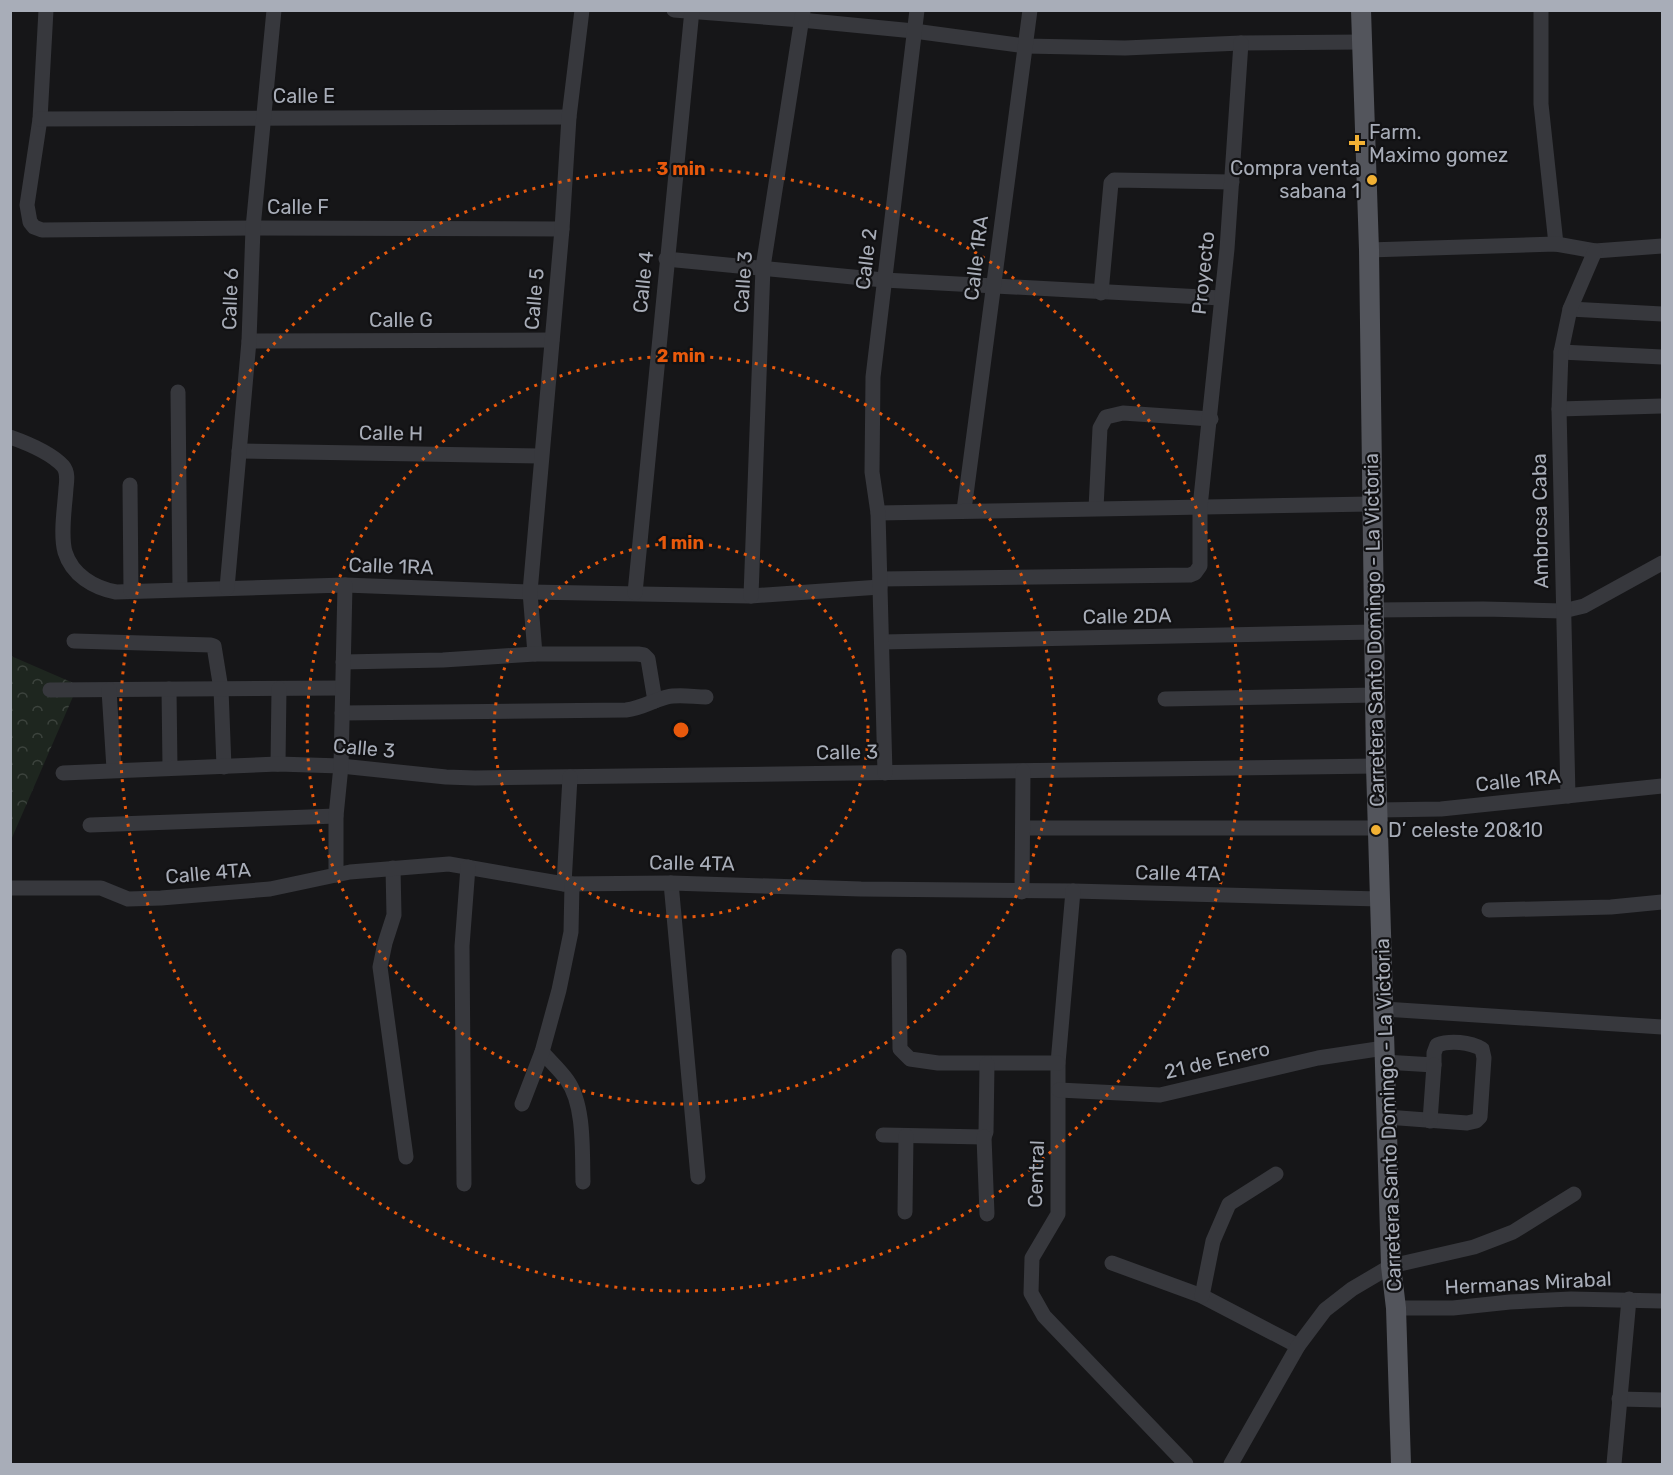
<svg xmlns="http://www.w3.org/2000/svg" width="1673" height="1475" font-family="Rubik,sans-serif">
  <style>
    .park { fill: url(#park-crowns) }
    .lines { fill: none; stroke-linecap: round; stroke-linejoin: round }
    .minor { stroke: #37383d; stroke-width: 15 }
    .major { stroke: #53555c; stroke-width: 20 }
    .ring { fill: none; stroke: #e8590c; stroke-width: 3; stroke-dasharray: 3 6 }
    .poi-dot { fill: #f2b134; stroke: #111113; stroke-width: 2 }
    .labels { text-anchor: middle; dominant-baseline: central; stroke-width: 4.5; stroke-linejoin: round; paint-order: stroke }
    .street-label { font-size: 20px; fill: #a8adb8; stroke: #111113 }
    .poi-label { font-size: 20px; fill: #a8adb8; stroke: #111113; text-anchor: start }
    .centre { fill: #e8590c; stroke: #111113; stroke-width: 3 }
    .ring-label { font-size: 18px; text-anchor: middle; font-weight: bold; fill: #e8590c; stroke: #111113; stroke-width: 4.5; stroke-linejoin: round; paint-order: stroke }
  </style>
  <defs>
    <pattern id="park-crowns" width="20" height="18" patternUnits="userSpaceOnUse" patternTransform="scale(1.5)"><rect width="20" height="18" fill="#1e261f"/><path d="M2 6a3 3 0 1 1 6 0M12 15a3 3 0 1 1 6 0" fill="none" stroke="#3c433d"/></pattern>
  </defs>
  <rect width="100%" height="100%" fill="#161618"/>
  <path class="park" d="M11,656L78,685L11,840Z"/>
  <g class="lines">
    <g class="minor">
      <path d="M46,10L40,119L27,205L30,222L34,227L42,230L253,228L562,229"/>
      <path d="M674,10L801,20L914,31L1025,46L1125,48L1241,43L1362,42"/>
      <path d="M1541,10V104L1556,244"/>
      <path d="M40,119L569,117"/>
      <path d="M1369,250L1556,244L1595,251L1662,246"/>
      <path d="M666,259L884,280L1221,298"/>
      <path d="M1101,293L1111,183L1114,180L1232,182"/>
      <path d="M1570,309L1662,314"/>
      <path d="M249,341L552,340"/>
      <path d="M1561,352L1662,357"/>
      <path d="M178,392L180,589"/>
      <path d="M1559,409L1662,406"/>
      <path d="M10,437C27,443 51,453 63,466C68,472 67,480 66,488C65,506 60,534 65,552C72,575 94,588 116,592L345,585L530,592L751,596L880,587"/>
      <path d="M239,451L541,456"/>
      <path d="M130,485L131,591"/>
      <path d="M1096,508L1100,428L1106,417L1123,413L1211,419"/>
      <path d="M964,510L1030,10"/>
      <path d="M878,513L1371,504"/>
      <path d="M880,579L1190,575L1195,573L1200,566V507L1227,249L1241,43"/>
      <path d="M227,588L249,341L253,228L274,10"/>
      <path d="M635,593L692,10"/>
      <path d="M751,596L763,267L803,11"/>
      <path d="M1374,610L1483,609L1563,611L1584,606L1662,563"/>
      <path d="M74,641L211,645L214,646L221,689L224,767"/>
      <path d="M882,642L1374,632"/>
      <path d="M535,654L530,592L562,229L569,117L582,10"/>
      <path d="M343,662L443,660L535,654H638L644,655L648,659L655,701"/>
      <path d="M169,689L170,767"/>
      <path d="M50,690L342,688"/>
      <path d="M109,690L114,769"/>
      <path d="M1165,699L1375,695"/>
      <path d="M342,713L626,710C643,708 651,701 667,697C679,694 694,697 706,697"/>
      <path d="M278,764L279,689"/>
      <path d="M63,773L278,764L341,766L446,777L475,778L1376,766"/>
      <path d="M885,773L878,513L872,472L873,377L917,10"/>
      <path d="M1568,796L1559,409L1561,352L1570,309L1595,251"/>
      <path d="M1378,810L1441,809L1662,786"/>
      <path d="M90,825L336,816"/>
      <path d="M1023,828H1378"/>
      <path d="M393,868L394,915L385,943L380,967L406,1157"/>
      <path d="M336,875V816L341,766L345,585"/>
      <path d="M671,883L698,1177"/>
      <path d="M564,884L570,777"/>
      <path d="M10,888H101L128,899L161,898L270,889L350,872L449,864L564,884L671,883L861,889L1073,891L1380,899"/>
      <path d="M1073,891L1058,1063V1214L1032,1258L1031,1293L1044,1316L1186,1464"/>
      <path d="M1022,892L1023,771"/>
      <path d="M1489,910L1611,907L1662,902"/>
      <path d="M899,956L900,1049L910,1059L938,1063H1058"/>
      <path d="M1384,1009L1662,1027"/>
      <path d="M542,1052C550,1061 560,1070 567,1080C585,1105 582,1153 583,1182"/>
      <path d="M1384,1062L1434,1065V1053L1437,1045C1450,1040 1470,1042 1482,1049L1484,1058L1480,1117L1476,1121L1467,1123L1386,1117"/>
      <path d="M1059,1090L1160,1095L1318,1058L1384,1048"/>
      <path d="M522,1104L542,1052L559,990L571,932L572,884"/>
      <path d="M1430,1121L1434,1065"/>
      <path d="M883,1135L984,1137L986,1132L987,1064"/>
      <path d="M984,1137L987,1214"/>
      <path d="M464,1184L462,946L468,867"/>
      <path d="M905,1212L906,1136"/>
      <path d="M1112,1263L1202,1296L1298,1346"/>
      <path d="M1202,1296L1213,1241L1229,1204L1276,1174"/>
      <path d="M1396,1308H1453L1510,1302L1571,1299L1662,1301"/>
      <path d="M1619,1399L1662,1400"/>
      <path d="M1231,1464L1298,1346L1325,1310L1352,1289L1391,1266L1474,1247L1513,1232L1574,1194"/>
      <path d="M1614,1464L1629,1299"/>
    </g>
    <path class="major" d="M1361,10L1369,250L1376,766L1391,1266L1396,1308L1401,1464"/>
  </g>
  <g class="ring">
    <circle cx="681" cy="730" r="187"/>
    <circle cx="681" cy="730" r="374"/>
    <circle cx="681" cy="730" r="561"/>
  </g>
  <g class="poi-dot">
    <path d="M1354 134h6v6h6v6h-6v6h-6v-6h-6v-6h6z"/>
    <circle cx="1372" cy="180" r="6"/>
    <circle cx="1376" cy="830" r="6"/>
  </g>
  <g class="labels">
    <g class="street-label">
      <text x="304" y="96">Calle E</text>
      <text x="298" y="207">Calle F</text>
      <text transform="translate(976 258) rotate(-83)">Calle 1RA</text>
      <text transform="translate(866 259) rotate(-83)">Calle 2</text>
      <text transform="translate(1203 273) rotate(-84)">Proyecto</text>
      <text transform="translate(643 282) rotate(-84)">Calle 4</text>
      <text transform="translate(743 282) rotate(-86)">Calle 3</text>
      <text transform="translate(230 299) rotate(-88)">Calle 6</text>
      <text transform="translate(534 299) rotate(-85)">Calle 5</text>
      <text x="401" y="320">Calle G</text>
      <text transform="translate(391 433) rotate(1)">Calle H</text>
      <text transform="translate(1540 521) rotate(-91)">Ambrosa Caba</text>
      <text transform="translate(391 566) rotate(2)">Calle 1RA</text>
      <text transform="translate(1127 616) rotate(-1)">Calle 2DA</text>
      <text transform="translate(1374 630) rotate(-91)">Carretera Santo Domingo - La Victoria</text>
      <text transform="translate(364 748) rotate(5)">Calle 3</text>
      <text transform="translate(847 752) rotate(-1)">Calle 3</text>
      <text transform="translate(1518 780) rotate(-6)">Calle 1RA</text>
      <text transform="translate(692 863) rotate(1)">Calle 4TA</text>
      <text transform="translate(208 873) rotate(-5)">Calle 4TA</text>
      <text transform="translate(1178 873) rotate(1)">Calle 4TA</text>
      <text transform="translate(1217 1060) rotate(-13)">21 de Enero</text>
      <text transform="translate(1388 1115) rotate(-92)">Carretera Santo Domingo - La Victoria</text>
      <text transform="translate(1036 1174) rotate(-88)">Central</text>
      <text transform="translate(1528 1283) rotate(-3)">Hermanas Mirabal</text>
    </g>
    <g class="poi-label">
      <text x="1369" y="132">Farm.<tspan x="1369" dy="23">Maximo gomez</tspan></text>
      <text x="1360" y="168" text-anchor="end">Compra venta<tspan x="1360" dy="23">sabana 1</tspan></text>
      <text x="1388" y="830">D’ celeste 20&amp;10</text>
    </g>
  </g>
  <circle cx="681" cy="730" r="9" class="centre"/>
  <g class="ring-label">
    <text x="681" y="175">3 min</text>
    <text x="681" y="362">2 min</text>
    <text x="681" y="549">1 min</text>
  </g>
  <rect width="1673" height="1475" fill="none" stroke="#a8adb8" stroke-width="24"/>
</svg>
